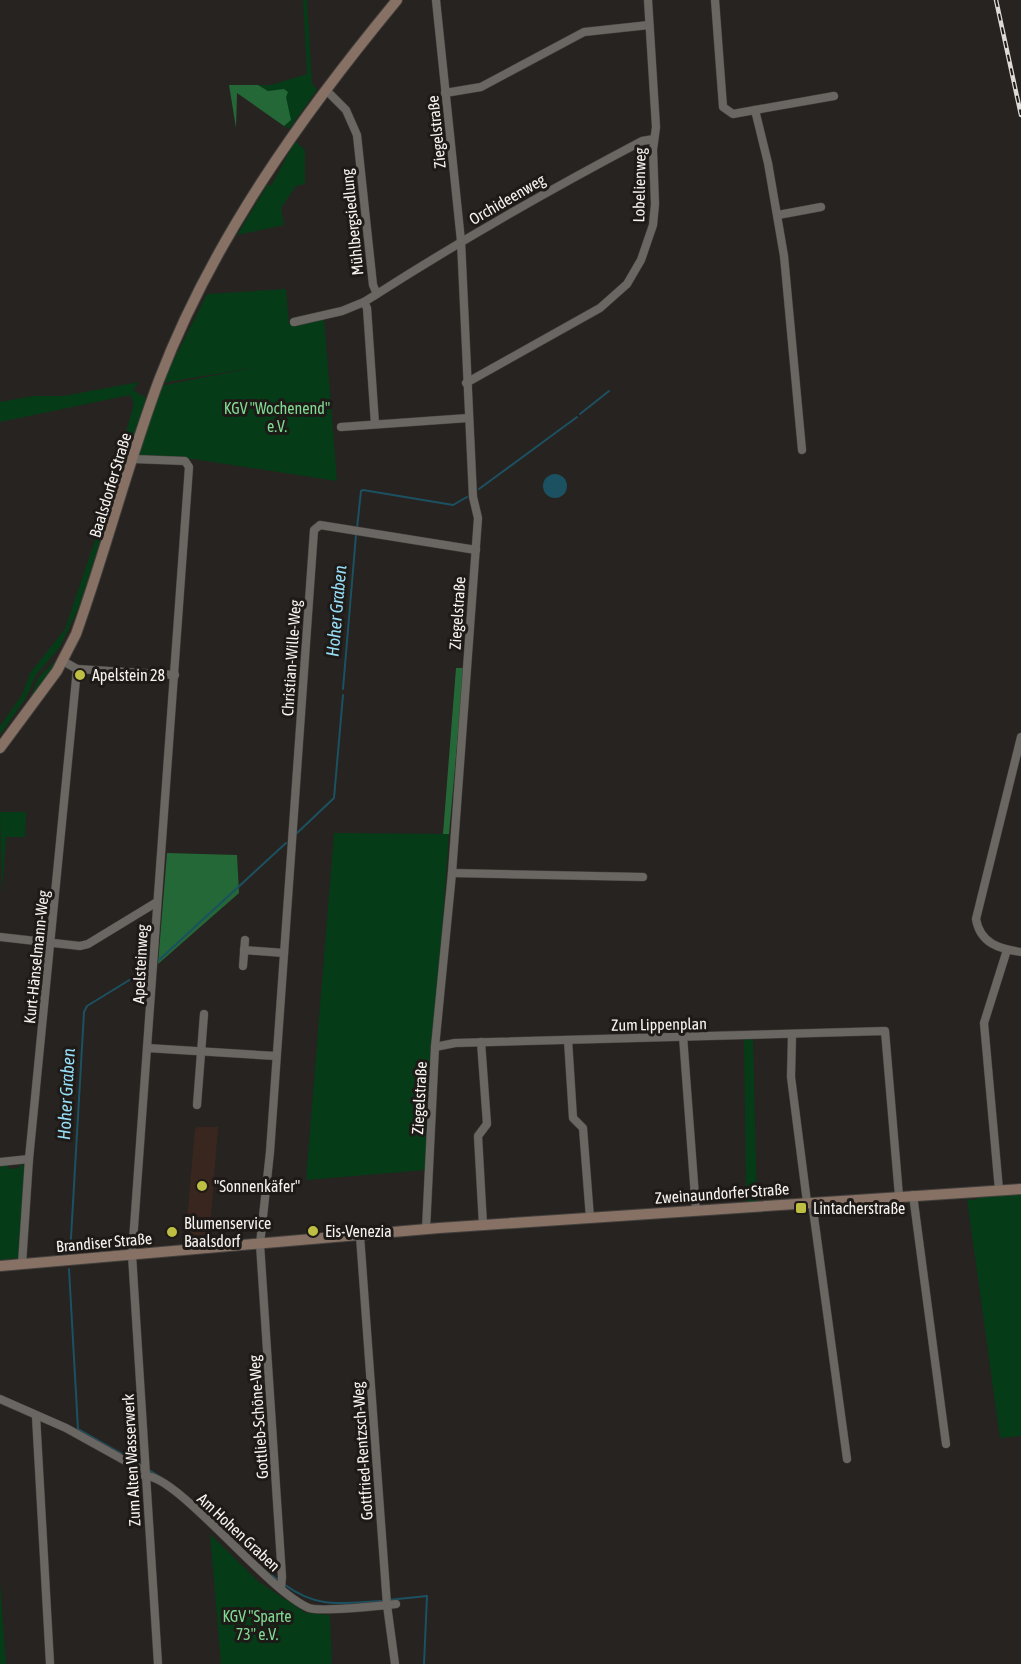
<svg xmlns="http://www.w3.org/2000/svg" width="1021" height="1664" font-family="'Asap Condensed',sans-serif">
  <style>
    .education { fill: #39271f }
    .green { fill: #063b18 }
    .forest { fill: #256837 }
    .water { fill: #1b5161 }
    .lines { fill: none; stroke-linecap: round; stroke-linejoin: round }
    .stream { stroke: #1b5161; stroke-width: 2 }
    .street-casing { stroke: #43403d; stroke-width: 9 }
    .secondary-casing { stroke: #43403d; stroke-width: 12 }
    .street { stroke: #6a6662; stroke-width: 8 }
    .secondary { stroke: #867164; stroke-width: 10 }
    .rail-casing { stroke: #dddad7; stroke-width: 4.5 }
    .rail { stroke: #1e1a17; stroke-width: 2; stroke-dasharray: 7; stroke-linecap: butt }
    .poi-dot { fill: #bebf42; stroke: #1e1a17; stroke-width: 2 }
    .labels { text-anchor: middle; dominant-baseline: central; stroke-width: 6; stroke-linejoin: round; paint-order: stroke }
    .street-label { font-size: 16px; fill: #f6f3f1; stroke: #1e1a17 }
    .park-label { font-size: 16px; fill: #81da93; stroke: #1e1a17 }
    .poi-label { font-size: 16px; fill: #f6f3f1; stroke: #1e1a17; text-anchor: start }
    .water-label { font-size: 18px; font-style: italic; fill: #95def6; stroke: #1e1a17 }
  </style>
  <rect width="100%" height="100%" fill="#272320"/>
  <path class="education" d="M198,1127H218L209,1243L185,1244L195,1129Z"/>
  <g class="green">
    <path d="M303,0H307L312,83L317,90L289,129L284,126L291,120L268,91L258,85H271L307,74Z"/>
    <path d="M295,141L305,150V184L296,186L281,208L284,225L237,235L268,184L271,186Z"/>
    <path d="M286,289L289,324L324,318L337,481L193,459L143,458L139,454L160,386L257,367L162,383L207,294Z"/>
    <path d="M139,382L133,390L146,398L79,607L60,647L36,675L26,698L0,735V726L22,695L30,673L65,629L94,543L134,404L130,395L0,422V402L33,396H63Z"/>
    <path d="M56,660L44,683L29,702L38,678Z"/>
    <path d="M0,812H26L25,837H6L2,894Z"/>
    <path d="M334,833L449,834L425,1170L306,1180Z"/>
    <path d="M744,1039H753L757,1202H746Z"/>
    <path d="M20,1164L26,1167L19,1258L0,1260V1165H8L9,1169L19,1168Z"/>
    <path d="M1021,1192V1436L1000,1438L967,1199L975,1200L981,1195Z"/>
    <path d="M210,1534L259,1582L306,1613L330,1615L332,1664H221Z"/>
    <path d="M0,1580L6,1664H0Z"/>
  </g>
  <g class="forest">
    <path d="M229,85H258L268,91L284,89L288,92L286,97L291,120L284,126L237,93L236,128Z"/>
    <path d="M456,668H464L449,834H443Z"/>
    <path d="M167,853L237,855L239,893L158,964Z"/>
  </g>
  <circle class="water" cx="555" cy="486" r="12"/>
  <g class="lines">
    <g class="stream">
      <path d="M580,414L609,391"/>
      <path d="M479,489L577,417"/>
      <path d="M357,528L361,491L363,490L453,505L467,497"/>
      <path d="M343,689L356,535"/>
      <path d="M296,834L334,798L343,695"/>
      <path d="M159,960L286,843"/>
      <path d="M70,1255L84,1012L87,1006L149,968"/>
      <path d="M69,1269L78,1429L140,1464"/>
      <path d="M149,1470L167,1481"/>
      <path d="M191,1500L226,1532"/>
      <path d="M265,1570L278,1580"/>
      <path d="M285,1585C318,1609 342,1603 381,1601"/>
      <path d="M388,1600L427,1596L424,1664"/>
    </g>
    <defs>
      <g id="street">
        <path d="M715,0L723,107L733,114L755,110L768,163L784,256L802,450"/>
        <path d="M326,90L346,110L357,135L373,285L377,294L364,302L367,308L375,424"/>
        <path d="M445,93L481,87L584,32L649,25"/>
        <path d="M755,110L834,96"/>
        <path d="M778,215L821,207"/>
        <path d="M377,294C463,239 551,189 642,141L654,139"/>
        <path d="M294,322L342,311L364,302"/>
        <path d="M466,383L600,308L627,284L641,260L653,225L655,204L653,150L656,127L648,0"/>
        <path d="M341,427L468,418"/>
        <path d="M133,459L185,461L189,467L132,1255L158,1664"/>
        <path d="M77,669L175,675"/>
        <path d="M1021,737L976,919C980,943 999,949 1021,952"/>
        <path d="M452,873L643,877"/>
        <path d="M0,937L80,946L88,944L157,902"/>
        <path d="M244,950L284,953"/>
        <path d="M243,966L245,940"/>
        <path d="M792,1035L791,1077L807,1202"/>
        <path d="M683,1036L696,1210"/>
        <path d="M568,1040L573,1118L583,1128L590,1218"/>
        <path d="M481,1042L487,1124L478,1136L483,1225"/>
        <path d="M435,1047L455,1043L885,1031L899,1196"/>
        <path d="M147,1048L276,1056"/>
        <path d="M197,1105L204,1014"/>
        <path d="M0,1162L29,1159"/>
        <path d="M999,1190L984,1023L1007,950"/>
        <path d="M913,1195L946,1444"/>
        <path d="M812,1202L847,1459"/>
        <path d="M426,1229L435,1047L452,873L478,518L473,497L461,241L436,0"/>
        <path d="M360,1236L387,1605L395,1664"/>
        <path d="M22,1264L29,1159L77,669L63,661"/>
        <path d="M0,1399L66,1428L140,1469L145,1468"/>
        <path d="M36,1416L50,1664"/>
        <path d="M145,1476C177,1474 267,1591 309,1608C321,1612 380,1606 396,1604"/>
        <path d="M281,1588L282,1577L260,1244L270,1152L314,530L320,525L476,550"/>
      </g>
      <g id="secondary">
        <path d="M0,748L57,671L76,634C106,550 128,463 159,380C213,239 302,115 397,0"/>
        <path d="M0,1266L439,1228L1021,1189"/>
      </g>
    </defs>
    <use href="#street" class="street-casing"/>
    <use href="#secondary" class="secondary-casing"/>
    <use href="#street" class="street"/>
    <use href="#secondary" class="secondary"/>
    <defs>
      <path id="rail" d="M996,0L1021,115"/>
    </defs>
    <use href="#rail" class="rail-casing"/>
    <use href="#rail" class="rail"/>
  </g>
  <g class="poi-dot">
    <circle cx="80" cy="675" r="6"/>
    <circle cx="202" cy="1186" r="6"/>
    <rect x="795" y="1202" width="12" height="12" rx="3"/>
    <circle cx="313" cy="1231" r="6"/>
    <circle cx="172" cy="1232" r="6"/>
  </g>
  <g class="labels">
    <g class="street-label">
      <text transform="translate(436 132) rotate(-96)">Ziegelstraße</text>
      <text transform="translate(639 185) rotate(-89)">Lobelienweg</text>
      <text transform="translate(507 199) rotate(-30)">Orchideenweg</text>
      <text transform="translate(352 222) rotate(-96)">Mühlbergsiedlung</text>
      <text transform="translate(110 485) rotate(-73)">Baalsdorfer Straße</text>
      <text transform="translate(457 613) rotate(-86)">Ziegelstraße</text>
      <text transform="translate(291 658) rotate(-86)">Christian-Wille-Weg</text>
      <text transform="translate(36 957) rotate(-84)">Kurt-Hänselmann-Weg</text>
      <text transform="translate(140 964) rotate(-87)">Apelsteinweg</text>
      <text transform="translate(659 1024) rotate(-1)">Zum Lippenplan</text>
      <text transform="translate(419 1098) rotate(-87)">Ziegelstraße</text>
      <text transform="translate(722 1193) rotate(-4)">Zweinaundorfer Straße</text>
      <text transform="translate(104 1242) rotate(-5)">Brandiser Straße</text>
      <text transform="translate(258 1417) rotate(-94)">Gottlieb-Schöne-Weg</text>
      <text transform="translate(362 1451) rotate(-94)">Gottfried-Rentzsch-Weg</text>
      <text transform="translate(131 1460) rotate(-93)">Zum Alten Wasserwerk</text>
      <text transform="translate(239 1532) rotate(43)">Am Hohen Graben</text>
    </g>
    <g class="park-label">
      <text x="277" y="408">KGV "Wochenend"<tspan x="277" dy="18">e.V.</tspan></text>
      <text x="257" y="1616">KGV "Sparte<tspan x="257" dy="18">73" e.V.</tspan></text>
    </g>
    <g class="poi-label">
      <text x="92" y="675">Apelstein 28</text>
      <text x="214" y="1186">"Sonnenkäfer"</text>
      <text x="813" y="1208">Lintacherstraße</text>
      <text x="184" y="1223">Blumenservice<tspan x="184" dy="18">Baalsdorf</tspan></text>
      <text x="325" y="1231">Eis-Venezia</text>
    </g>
    <g class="water-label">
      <text transform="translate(336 611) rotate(-85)">Hoher Graben</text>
      <text transform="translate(66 1094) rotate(-87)">Hoher Graben</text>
    </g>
  </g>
</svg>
